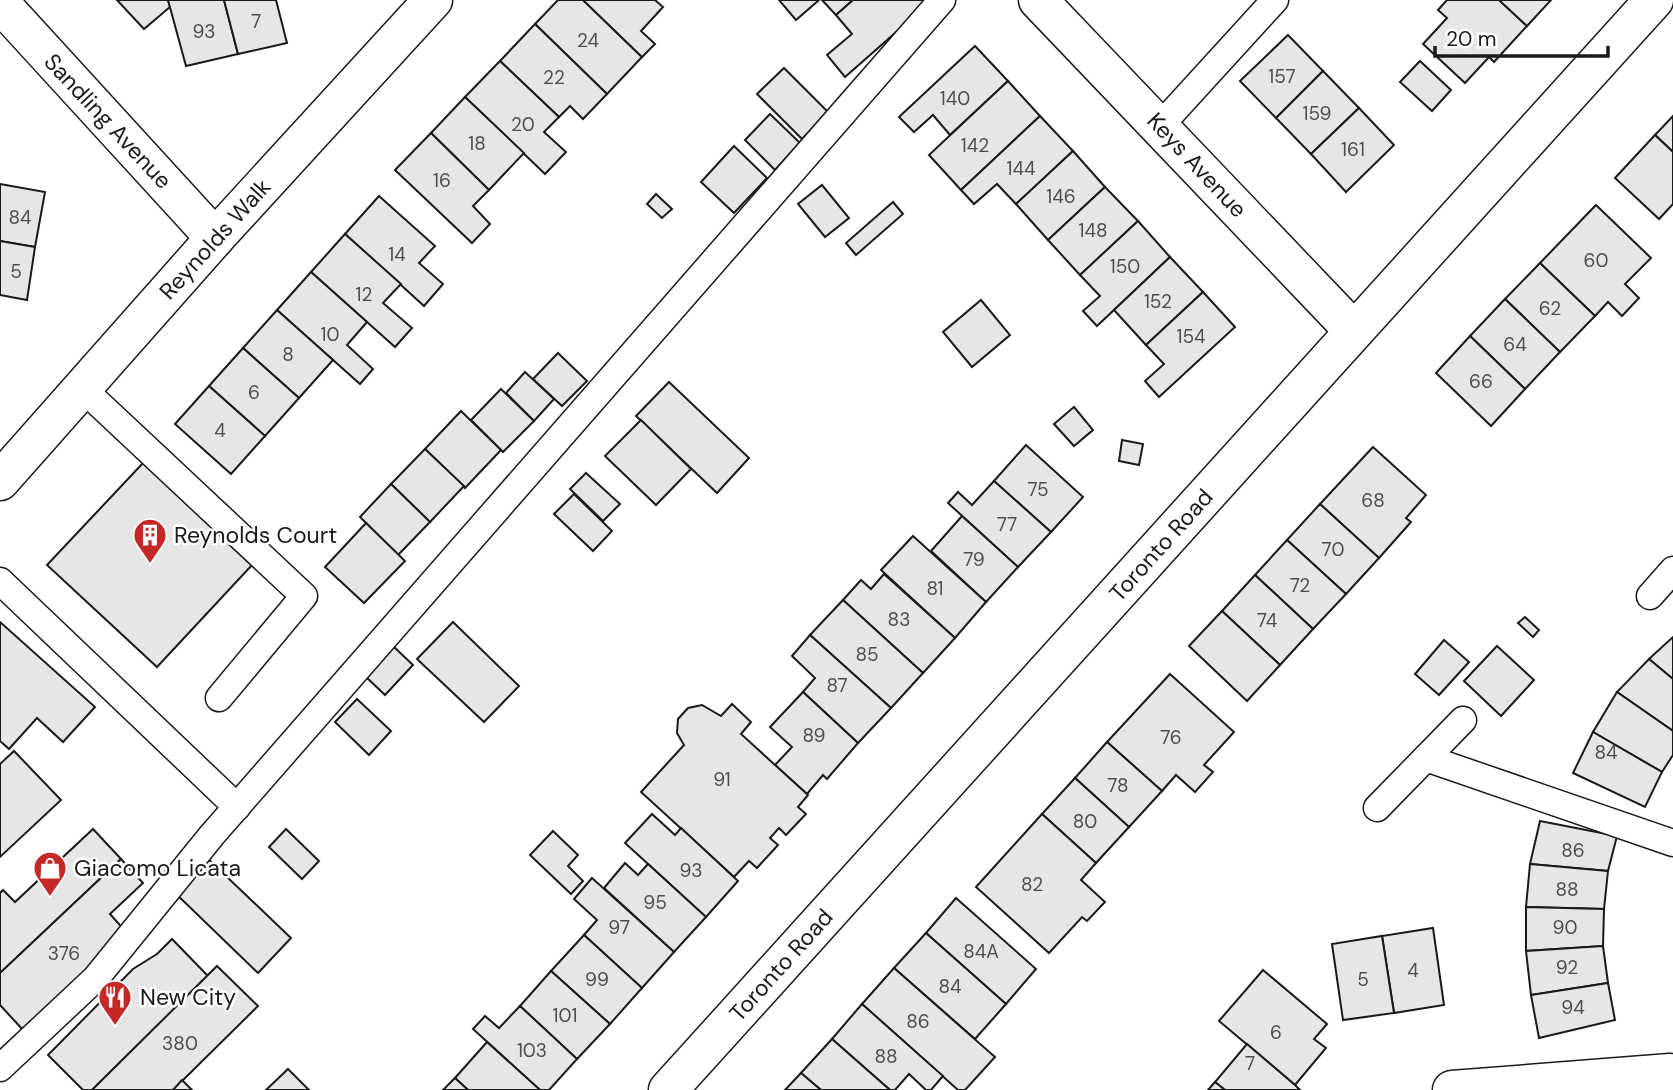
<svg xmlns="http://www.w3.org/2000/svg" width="1673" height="1090" font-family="'DM Sans',sans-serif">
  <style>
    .building { fill: #e6e6e6; stroke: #1a1a1a; stroke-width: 2 }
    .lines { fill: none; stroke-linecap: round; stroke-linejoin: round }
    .lane-casing { stroke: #1a1a1a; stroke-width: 29 }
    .street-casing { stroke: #1a1a1a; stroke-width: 41 }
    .lane { stroke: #fff; stroke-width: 26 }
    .street { stroke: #fff; stroke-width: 38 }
    .labels { text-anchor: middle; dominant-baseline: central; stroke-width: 5; stroke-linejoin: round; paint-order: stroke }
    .number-label { font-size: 19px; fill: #4d4d4d }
    .street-label { font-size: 23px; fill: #1a1a1a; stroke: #fff }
    .poi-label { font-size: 23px; fill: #1a1a1a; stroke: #fff; text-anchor: start }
  </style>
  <rect width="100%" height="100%" fill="#fff"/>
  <g class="building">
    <path d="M117,0H168L170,7L144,29Z"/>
    <path d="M168,0H224L238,54L186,66Z"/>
    <path d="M224,0H276L287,43L238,54Z"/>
    <path d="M558,0H583L642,57L607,94L535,24Z"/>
    <path d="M583,0H655L663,7L641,31L655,44L642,57Z"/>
    <path d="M779,0H819L796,20Z"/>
    <path d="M822,0H853L836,15Z"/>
    <path d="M853,0H925L928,4L845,77L827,55L852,34L836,15Z"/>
    <path d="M1447,0H1499L1527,26L1494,62L1489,57L1465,83L1423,44L1447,18L1438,10Z"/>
    <path d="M1499,0H1551L1527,26Z"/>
    <path d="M535,24L607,94L583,119L570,106L559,117L500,61Z"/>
    <path d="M1288,35L1323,71L1276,118L1240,81Z"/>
    <path d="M975,46L1008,81L950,135L933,115L914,132L899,117Z"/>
    <path d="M500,61L559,117L544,132L566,152L545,174L465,97Z"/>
    <path d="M1420,61L1451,90L1432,111L1400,82Z"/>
    <path d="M784,68L828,112L802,139L757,94Z"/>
    <path d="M1323,71L1359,108L1311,154L1276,118Z"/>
    <path d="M1008,81L1040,116L961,190L929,155Z"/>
    <path d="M465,97L524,153L489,190L431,133Z"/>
    <path d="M1359,108L1394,145L1346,192L1311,154Z"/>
    <path d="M770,114L800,143L775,170L745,140Z"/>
    <path d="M1040,116L1073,151L1016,204L997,184L974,204L961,190Z"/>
    <path d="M1673,116V152L1655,135Z"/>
    <path d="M431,133L489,190L473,206L490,224L472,243L395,170Z"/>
    <path d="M1655,135L1673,152V204L1659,219L1615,178Z"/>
    <path d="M734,146L767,178L734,213L701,182Z"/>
    <path d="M1073,151L1105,187L1048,240L1016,204Z"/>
    <path d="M0,184L45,192L35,247L0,241Z"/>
    <path d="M822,185L849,218L825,237L798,204Z"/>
    <path d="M1105,187L1138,221L1080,275L1048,240Z"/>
    <path d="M656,194L672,209L662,218L647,204Z"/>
    <path d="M379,196L435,246L419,263L443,284L424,306L345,234Z"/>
    <path d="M893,202L903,214L856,255L846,243Z"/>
    <path d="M1596,205L1651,258L1625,284L1639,298L1622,316L1608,302L1595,316L1540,263Z"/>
    <path d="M1138,221L1170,257L1097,326L1083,311L1100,296L1080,275Z"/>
    <path d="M345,234L401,284L383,303L412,328L395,347L311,272Z"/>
    <path d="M0,241L35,247L27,300L0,295Z"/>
    <path d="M1170,257L1203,292L1146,345L1114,310Z"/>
    <path d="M1540,263L1595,316L1560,352L1505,299Z"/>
    <path d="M311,272L367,322L347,345L373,369L360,384L277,310Z"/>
    <path d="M1203,292L1235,327L1159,397L1145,381L1164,364L1146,345Z"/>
    <path d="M1505,299L1560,352L1525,389L1470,336Z"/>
    <path d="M981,300L1010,335L972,367L943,332Z"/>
    <path d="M277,310L333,360L299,398L243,348Z"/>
    <path d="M1470,336L1525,389L1491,426L1436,373Z"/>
    <path d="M243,348L299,398L265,436L209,386Z"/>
    <path d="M558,353L587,381L562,406L533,379Z"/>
    <path d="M525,372L554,399L534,421L506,393Z"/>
    <path d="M669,382L749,458L717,493L636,416Z"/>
    <path d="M209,386L265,436L231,474L175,424Z"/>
    <path d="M501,389L534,421L503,452L471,420Z"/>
    <path d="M1074,407L1093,430L1074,446L1054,424Z"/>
    <path d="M461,411L501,450L465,488L425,449Z"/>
    <path d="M641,420L691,469L656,505L605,456Z"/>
    <path d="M1122,440L1143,444L1139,465L1119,461Z"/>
    <path d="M1026,445L1083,497L1051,532L994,481Z"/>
    <path d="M1373,447L1426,495L1406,518L1411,522L1379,558L1320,504Z"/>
    <path d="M425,449L464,486L430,522L391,484Z"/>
    <path d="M143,463L252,565L157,667L47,565Z"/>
    <path d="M586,473L620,504L603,521L570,489Z"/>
    <path d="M994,481L1051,532L1018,567L948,503L958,492L972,505Z"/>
    <path d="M391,484L430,522L398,555L360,517Z"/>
    <path d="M574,494L612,531L593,551L554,514Z"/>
    <path d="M1320,504L1379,558L1346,594L1287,540Z"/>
    <path d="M962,516L1018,567L986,602L931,551Z"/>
    <path d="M366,523L405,561L364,603L325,567Z"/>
    <path d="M913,536L986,602L955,638L881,570Z"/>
    <path d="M1287,540L1346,594L1313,629L1255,575Z"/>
    <path d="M884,574L955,638L923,673L843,600L861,580L871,589Z"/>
    <path d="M1255,575L1313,629L1280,665L1222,611Z"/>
    <path d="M843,600L923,673L891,708L810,635Z"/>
    <path d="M1222,611L1280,665L1247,701L1189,646Z"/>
    <path d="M1525,617L1539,630L1533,637L1518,623Z"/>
    <path d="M0,622L95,707L63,742L37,718L9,749L0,741Z"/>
    <path d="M453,622L519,686L484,722L417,659Z"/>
    <path d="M810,635L891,708L858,743L803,692L815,678L792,656Z"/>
    <path d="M1673,637V679L1649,659Z"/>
    <path d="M1444,640L1469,662L1439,695L1415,674Z"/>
    <path d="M393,646L413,665L385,695L365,676Z"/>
    <path d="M1497,646L1534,680L1501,716L1464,681Z"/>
    <path d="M1649,659L1673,679V731L1617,692Z"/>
    <path d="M1170,674L1234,732L1204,765L1213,772L1195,792L1176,775L1162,791L1107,742Z"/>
    <path d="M803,692L858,743L827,779L823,775L807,794L775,765L792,747L770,727Z"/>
    <path d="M1617,692L1673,731V755L1662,772L1593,732Z"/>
    <path d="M357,699L391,731L369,755L335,722Z"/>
    <path d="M732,704L751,722L741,734L808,795L798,807L806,814L786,835L779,828L770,838L778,845L757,868L749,861L734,877L641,792L684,745L677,733L678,719L688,708L702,705L721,716Z"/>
    <path d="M1593,732L1662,772L1645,807L1573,773Z"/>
    <path d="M1107,742L1162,791L1129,827L1075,778Z"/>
    <path d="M14,751L61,800L0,857V764Z"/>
    <path d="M1075,778L1129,827L1096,863L1042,814Z"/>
    <path d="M652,814L675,835L681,828L738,881L706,917L625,843Z"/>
    <path d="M1042,814L1096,863L1081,880L1105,902L1087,921L1082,917L1049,953L976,887Z"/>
    <path d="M1540,821L1617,836L1608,871L1530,864Z"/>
    <path d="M93,829L121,859L0,973V893L3,890L15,902Z"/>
    <path d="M286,829L319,861L302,879L269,847Z"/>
    <path d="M553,831L578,855L568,866L583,881L571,894L530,855Z"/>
    <path d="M205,856L291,938L258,973L172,890Z"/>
    <path d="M121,859L143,883L110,914L127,933L23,1030L0,1005V973Z"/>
    <path d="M625,863L638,875L648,864L706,917L674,952L604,888Z"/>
    <path d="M1530,864L1608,871L1604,909L1526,907Z"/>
    <path d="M592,878L674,952L642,988L584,935L597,920L574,899Z"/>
    <path d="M956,898L1036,969L1006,1004L926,933Z"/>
    <path d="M1526,907L1604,909L1603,946L1526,951Z"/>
    <path d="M1433,928L1444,1005L1394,1013L1382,936Z"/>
    <path d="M926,933L1006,1004L975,1039L894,968Z"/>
    <path d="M584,935L642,988L610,1024L551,971Z"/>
    <path d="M1382,936L1394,1013L1343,1020L1332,944Z"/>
    <path d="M172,939L208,976L92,1090H83L48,1055L133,969L157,954Z"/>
    <path d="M1603,946L1608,983L1531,995L1526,951Z"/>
    <path d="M217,966L258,1006L173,1090H92Z"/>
    <path d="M894,968L995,1057L965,1090H958L862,1004Z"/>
    <path d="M1263,970L1327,1024L1314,1039L1326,1048L1295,1085L1219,1021Z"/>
    <path d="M551,971L610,1024L577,1059L520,1006Z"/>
    <path d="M1608,983L1615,1020L1539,1038L1531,995Z"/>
    <path d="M862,1004L943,1076L931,1090H926L909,1074L895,1090H890L832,1039Z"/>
    <path d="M520,1006L577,1059L549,1090H540L473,1029L485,1016L499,1028Z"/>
    <path d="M832,1039L890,1090H821L801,1073Z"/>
    <path d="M487,1042L540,1090H468L455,1078Z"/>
    <path d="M1247,1044L1295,1085L1300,1090H1225L1215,1082Z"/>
    <path d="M288,1069L309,1090H266Z"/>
    <path d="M801,1073L821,1090H785Z"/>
    <path d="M455,1078L468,1090H443Z"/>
    <path d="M182,1080L192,1090H173Z"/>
    <path d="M1215,1082L1225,1090H1208Z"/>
  </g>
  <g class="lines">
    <defs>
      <g id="lane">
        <path d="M1160,126L1275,0"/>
        <path d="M82,388L304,596L219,698"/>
        <path d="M0,581L237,807"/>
        <path d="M1650,596L1673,570"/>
        <path d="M1426,758L1673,843"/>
        <path d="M1377,808L1463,720"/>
        <path d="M0,1068L96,978L212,835L942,0"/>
      </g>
      <g id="street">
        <path d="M1038,0L1354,331"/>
        <path d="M0,3L215,238"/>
        <path d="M0,481L215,238L433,0"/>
        <path d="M668,1090L1654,0"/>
        <path d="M1452,1090L1670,1073"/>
      </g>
    </defs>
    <use href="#lane" class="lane-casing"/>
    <use href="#street" class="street-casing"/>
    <use href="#lane" class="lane"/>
    <use href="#street" class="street"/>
  </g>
  <defs>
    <symbol id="building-pin" viewBox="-11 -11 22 30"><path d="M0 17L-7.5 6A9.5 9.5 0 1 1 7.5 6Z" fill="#c62828" stroke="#fff"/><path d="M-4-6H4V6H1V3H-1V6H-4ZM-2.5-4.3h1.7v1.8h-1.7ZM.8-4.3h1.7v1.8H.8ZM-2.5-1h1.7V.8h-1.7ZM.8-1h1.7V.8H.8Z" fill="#fff"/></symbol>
    <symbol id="shop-pin" viewBox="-11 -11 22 30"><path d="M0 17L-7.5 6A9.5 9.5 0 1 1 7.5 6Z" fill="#c62828" stroke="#fff"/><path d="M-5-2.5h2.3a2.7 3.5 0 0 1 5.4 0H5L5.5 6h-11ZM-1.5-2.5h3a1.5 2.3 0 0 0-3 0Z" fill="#fff"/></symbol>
    <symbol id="restaurant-pin" viewBox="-11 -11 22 30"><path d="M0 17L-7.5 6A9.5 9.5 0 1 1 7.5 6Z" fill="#c62828" stroke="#fff"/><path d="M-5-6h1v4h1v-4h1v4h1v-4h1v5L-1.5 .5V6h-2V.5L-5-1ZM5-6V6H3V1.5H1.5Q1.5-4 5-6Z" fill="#fff"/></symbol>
  </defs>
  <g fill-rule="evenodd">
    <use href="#building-pin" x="131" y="516" width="38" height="52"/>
    <use href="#shop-pin" x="31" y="849" width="38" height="52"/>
    <use href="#restaurant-pin" x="96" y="978" width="38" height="52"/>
  </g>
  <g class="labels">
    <g class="number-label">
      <text x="256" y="21">7</text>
      <text x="204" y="31">93</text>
      <text x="588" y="40">24</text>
      <text x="1282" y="76">157</text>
      <text x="554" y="77">22</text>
      <text x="955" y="98">140</text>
      <text x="1317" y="113">159</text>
      <text x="523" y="124">20</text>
      <text x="477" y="143">18</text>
      <text x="975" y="145">142</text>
      <text x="1353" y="149">161</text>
      <text x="1021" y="168">144</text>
      <text x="442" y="180">16</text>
      <text x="1061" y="196">146</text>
      <text x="20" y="217">84</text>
      <text x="1093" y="230">148</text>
      <text x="397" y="254">14</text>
      <text x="1596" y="260">60</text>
      <text x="1125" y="266">150</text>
      <text x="16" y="271">5</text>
      <text x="364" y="294">12</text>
      <text x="1158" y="301">152</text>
      <text x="1550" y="308">62</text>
      <text x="330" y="334">10</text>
      <text x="1191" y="336">154</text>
      <text x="1515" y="344">64</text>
      <text x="288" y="354">8</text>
      <text x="1481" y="381">66</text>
      <text x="254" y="392">6</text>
      <text x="220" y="430">4</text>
      <text x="1038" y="489">75</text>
      <text x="1373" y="500">68</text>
      <text x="1007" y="524">77</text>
      <text x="1333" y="549">70</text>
      <text x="974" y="559">79</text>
      <text x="1300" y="585">72</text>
      <text x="935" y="588">81</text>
      <text x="899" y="619">83</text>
      <text x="1267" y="620">74</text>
      <text x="867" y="654">85</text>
      <text x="837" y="685">87</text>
      <text x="814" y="735">89</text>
      <text x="1171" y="737">76</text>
      <text x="1606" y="752">84</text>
      <text x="722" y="779">91</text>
      <text x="1118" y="785">78</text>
      <text x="1085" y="821">80</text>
      <text x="1573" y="850">86</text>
      <text x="691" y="870">93</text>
      <text x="1032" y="884">82</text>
      <text x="1567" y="889">88</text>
      <text x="655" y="902">95</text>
      <text x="619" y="927">97</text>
      <text x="1565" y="927">90</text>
      <text x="981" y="951">84A</text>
      <text x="64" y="953">376</text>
      <text x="1567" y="967">92</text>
      <text x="1413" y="970">4</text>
      <text x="597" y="979">99</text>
      <text x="1363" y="979">5</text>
      <text x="950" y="986">84</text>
      <text x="1573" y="1007">94</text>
      <text x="565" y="1015">101</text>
      <text x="918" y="1021">86</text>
      <text x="1276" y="1032">6</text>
      <text x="180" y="1043">380</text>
      <text x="532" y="1050">103</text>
      <text x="886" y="1056">88</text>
      <text x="1250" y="1063">7</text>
    </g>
    <g class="street-label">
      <text transform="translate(108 121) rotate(47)">Sandling Avenue</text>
      <text transform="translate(1197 165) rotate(47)">Keys Avenue</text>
      <text transform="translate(215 239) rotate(-48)">Reynolds Walk</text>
      <text transform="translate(1161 545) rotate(-48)">Toronto Road</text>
      <text transform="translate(781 965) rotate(-48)">Toronto Road</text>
    </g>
    <g class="poi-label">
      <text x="174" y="535">Reynolds Court</text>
      <text x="74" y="868">Giacomo Licata</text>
      <text x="140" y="997">New City</text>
    </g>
  </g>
  <path d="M1435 46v10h173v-10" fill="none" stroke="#1a1a1a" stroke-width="3.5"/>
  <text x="1446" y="46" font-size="21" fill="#1a1a1a" stroke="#ffffff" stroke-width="5" paint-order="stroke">20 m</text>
</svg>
